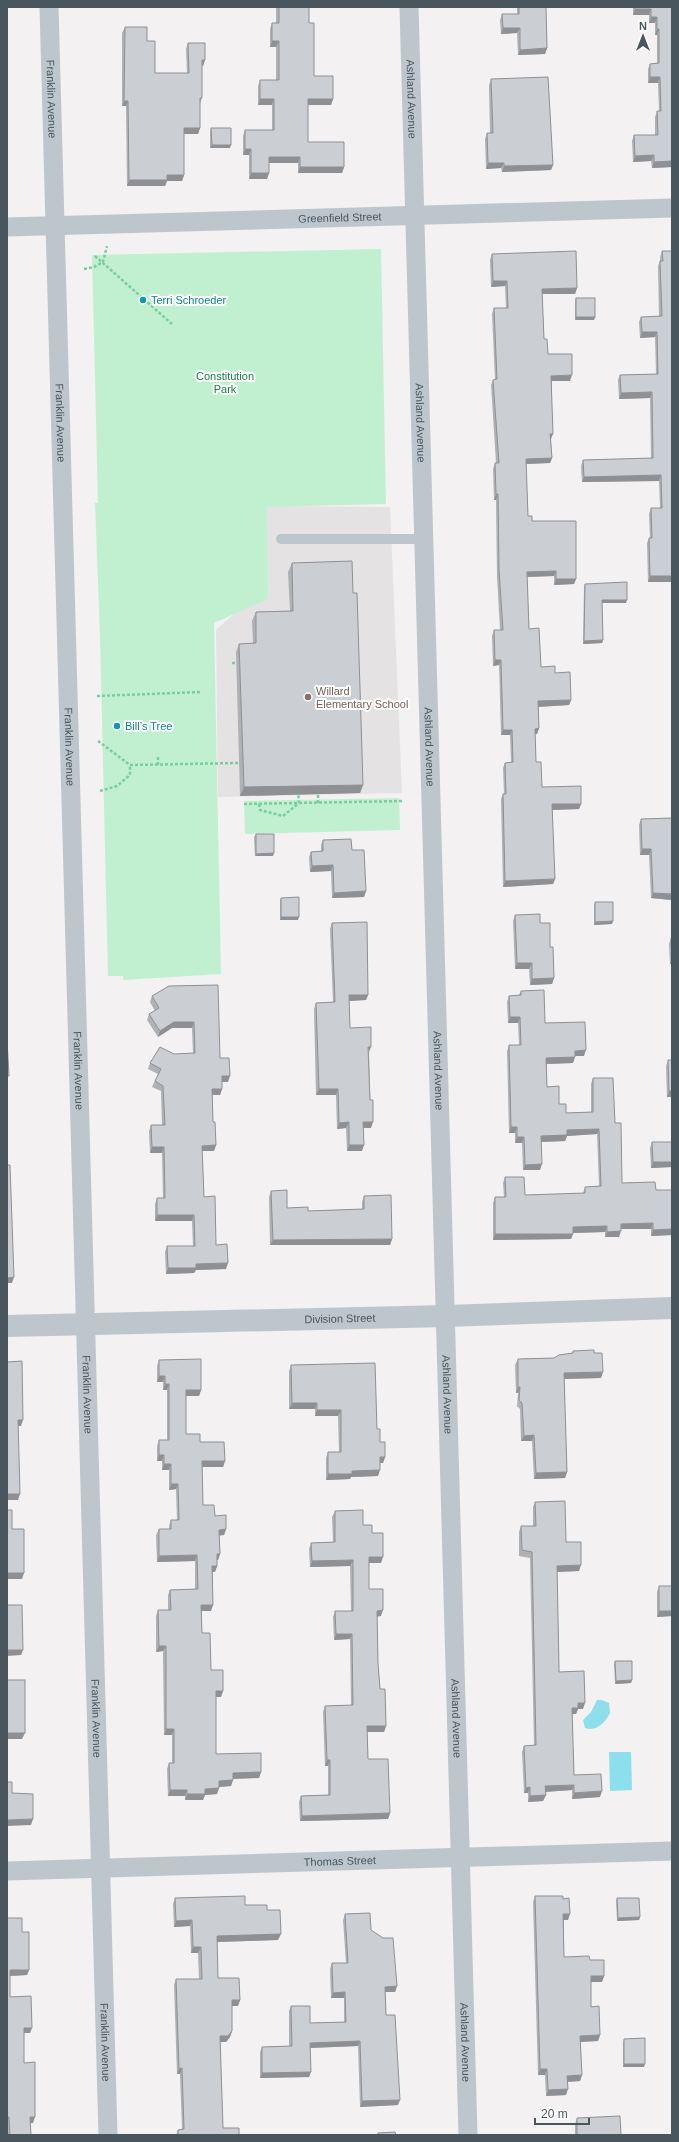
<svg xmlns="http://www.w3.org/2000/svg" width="679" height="2142" font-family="Helvetica,sans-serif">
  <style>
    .education { fill: #e4e2e3 }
    .green { fill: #c0f0d0 }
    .water { fill: #8edfec }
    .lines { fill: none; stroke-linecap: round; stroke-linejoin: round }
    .path { stroke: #78ce9e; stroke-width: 2.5; stroke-dasharray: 3 2; stroke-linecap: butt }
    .service { stroke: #bdc6cd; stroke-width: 10 }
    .minor { stroke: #bdc6cd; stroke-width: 19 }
    .tertiary { stroke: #bdc6cd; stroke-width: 22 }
    .wall { fill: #afb1b5 }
    .shaded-wall { fill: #8e9094 }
    .building { fill: #cbced3; stroke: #8e9094 }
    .culture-dot { fill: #0f9aa8; stroke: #fff; stroke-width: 1.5 }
    .education-dot { fill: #8d6e63; stroke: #fff; stroke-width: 1.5 }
    .labels { text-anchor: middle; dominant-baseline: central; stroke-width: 4; stroke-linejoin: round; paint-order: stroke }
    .street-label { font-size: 11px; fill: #49565e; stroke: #fff }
    .culture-label { font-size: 11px; fill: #0d838f; stroke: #fff; text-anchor: start }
    .park-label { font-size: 11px; fill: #188146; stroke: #fff }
    .education-label { font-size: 11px; fill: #785e54; stroke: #fff; text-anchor: start }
  </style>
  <rect width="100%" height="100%" fill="#f3f1f1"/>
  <path class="education" d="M266,506L390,507L402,793L218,797L216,630L236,612L268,599Z"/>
  <g class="green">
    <path d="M381,249L386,504L267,507L268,599L214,623L221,974L123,980V976H108L100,635L95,503H98L92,255Z"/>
    <path d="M399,798L400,830L245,834L244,801Z"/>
  </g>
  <g class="water">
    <path d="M597,1700H602L609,1703L610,1713C605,1723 596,1732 585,1728L583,1720L591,1712Z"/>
    <path d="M609,1752H631L632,1790L610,1791Z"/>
  </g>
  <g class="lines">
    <g class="path">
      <path d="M95,256L172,324"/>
      <path d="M84,269L94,267L103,262L107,246"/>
      <path d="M232,663H236"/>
      <path d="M97,696L201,692"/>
      <path d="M98,741L130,765L239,763"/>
      <path d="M158,765V755"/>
      <path d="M100,791L117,786L130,775V765"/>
      <path d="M318,803V795"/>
      <path d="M244,804L403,801"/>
      <path d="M259,804L260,810L283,816L299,803L298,792"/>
    </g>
    <path class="service" d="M281,539H425"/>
    <g class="minor">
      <path id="s1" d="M49,7L108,2135"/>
      <path id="s2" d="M409,7L468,2135"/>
      <path id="s3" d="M7,227L672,208"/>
      <path id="s4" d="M7,1871L672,1851"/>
    </g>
    <path class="tertiary" id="s5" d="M7,1326L447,1316L672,1308"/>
  </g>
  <g class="wall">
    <path d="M276,7H309V23L314,76L333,99L331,105H308V142L344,167L342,173H298V163H269V173L267,179H249V155H243V136L245,130H272V105H258V86L260,80H276V47H270V29L272,23H276Z"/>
    <path d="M517,7H546L547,48L545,54L518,55L517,33L501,34L500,20L502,14H517Z"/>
    <path d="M633,7H672V167L652,168L651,161L633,162L632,141L634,135H655V117L657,111H659L658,83H648V69L650,64L657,63V35H655V23H649V15H633Z"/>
    <path d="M125,27L147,41L155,73H187L186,49L188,43L205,60L203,66H202V98L200,104V128L198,134H184V175L182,181H167L165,186H127L126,106H122V33Z"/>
    <path d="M491,79L553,165L551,170L502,172L501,168L486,169L485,139L487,133H490L489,85Z"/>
    <path d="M211,128L230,148H210V131Z"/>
    <path d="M662,251H672V618L671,582H648L647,543L649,538H650L649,514L651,508H660L659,481L582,482L581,466L583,460L651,458L650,398L619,399L618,380L620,375L656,374L655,337L640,338L639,322L641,317H659L658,266L660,261V257Z"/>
    <path d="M492,254L577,288L575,294H542L544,339L548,354L570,381H552L551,439L552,458L550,463L526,464L528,516L576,579L574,584L554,585V576L527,577L529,629L541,667L555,673L571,700L569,705L538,707L539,728L537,734H535L536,762L542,787L581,804L579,809L552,810L555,879L553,884L503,887L501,799L503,794H504L503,768L505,763L511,762L510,735H501L499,665L493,666L492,636L494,630H500L497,576L496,500H494L493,469L495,463H496L491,385L493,380H495L492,314L494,308H506L505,286L491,287L490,260Z"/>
    <path d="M576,298L595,317L594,320H575V301Z"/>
    <path d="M292,563L353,593L363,785L360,793L240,796L236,652L239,644L253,643L252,621L256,612L290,611L288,572Z"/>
    <path d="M585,584L626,603H602L603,640L602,643L583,644L584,587Z"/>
    <path d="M672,818V900L651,898L649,855H640L639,825L641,819Z"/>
    <path d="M256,834L273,856H255L254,837Z"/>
    <path d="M323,840L352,850L366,891L364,897L332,898L331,871L310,872L309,857L311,852L321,851V845Z"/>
    <path d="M281,898L298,920H280V900Z"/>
    <path d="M595,902L613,921L612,924L594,925V905Z"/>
    <path d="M515,915L540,923L550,947L554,978L552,984L530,985L529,969H515L513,921Z"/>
    <path d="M332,923L368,995L366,1000L349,1001L350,1028L369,1052L371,1128H363L362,1151H347L346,1128L337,1129L336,1095H316L314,1009L316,1003L333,1002L330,929Z"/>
    <path d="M671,938L672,964H670L669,944Z"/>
    <path d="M169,986L220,1058L228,1082H222V1089L220,1095H212L213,1122L216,1145L214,1151H202L204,1197L216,1245L226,1269L196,1270L194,1273L166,1274L165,1252L167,1246H193L192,1221H155V1204L157,1198H163L162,1153H150L149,1131L151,1125H162L161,1091L152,1087L158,1074L148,1069L150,1063L174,1054H193L192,1028H172L158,1037L147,1020L149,1014L155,1011L150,1002L152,996Z"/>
    <path d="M521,991L545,1023L584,1056H575L573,1063L547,1064V1087L559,1104L566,1113L591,1112V1084L593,1078L615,1123L622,1183L656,1190H672V1235L651,1236V1229H621L619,1237H605V1232L573,1233L571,1239L493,1240V1203L495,1197H504L503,1183L505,1177L525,1195L583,1193L585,1187L599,1186L597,1134L567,1136L565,1141L541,1142L540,1170H523L522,1143H515V1133H509L507,1051L509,1045H519L518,1023H508L507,1002L509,996L519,995Z"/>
    <path d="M668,1060L672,1097H667L666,1066Z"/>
    <path d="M652,1142H672V1167L651,1168L650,1148Z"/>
    <path d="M271,1191L287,1208L308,1211L362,1209V1202L364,1196L392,1239L390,1245H270L269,1197Z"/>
    <path d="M573,1351L594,1353L601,1378L564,1379L567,1472L565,1478L534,1479L532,1441H521L520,1409L517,1406L518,1393H516L515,1365L518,1359L554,1358L572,1353Z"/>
    <path d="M159,1360L201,1390L199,1396H186V1434L200,1442L225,1461L223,1467H202L203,1505L215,1516L226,1529L224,1535H219L220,1554L218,1560H217V1566L215,1572H213L211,1611H202V1633L211,1670L223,1691L221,1697H216V1754L261,1772L259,1778L233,1779L231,1786L219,1787V1788L217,1794L205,1795L203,1800H185V1796H168L167,1769L169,1763H172V1735H164L163,1651L156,1652V1616L158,1610H168V1595L170,1590L195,1589V1561L157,1562L156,1535L159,1529H169V1526L171,1520H177L176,1489L169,1490V1470H162V1461H157V1446L159,1440H167V1390H163V1382H157V1366Z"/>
    <path d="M291,1365L377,1429L380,1442L385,1457L383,1463H380L378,1476L351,1477L350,1479L326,1480V1458L328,1452H339L338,1416H315V1409H289V1371Z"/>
    <path d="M535,1502L566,1542L579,1571L557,1572L559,1669V1672L583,1709H578L576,1714H572L574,1775L600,1797L572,1799V1790L545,1792L546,1795L543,1801L528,1802V1793H524L522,1752L524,1746H534L530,1558L519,1556V1532L521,1526H533V1507Z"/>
    <path d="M335,1511L363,1525L372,1533L381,1563H369V1589L381,1616H377L378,1663L380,1689L386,1726L384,1732H367L368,1759L390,1813L388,1819L300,1821L299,1802L301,1796L328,1795V1766H325L323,1712L325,1706L351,1705L350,1639L334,1640L333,1617L335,1611H351L350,1566L310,1567L309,1549L311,1543L333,1542L332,1517Z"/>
    <path d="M659,1586H672V1616L657,1617V1592Z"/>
    <path d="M615,1661L632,1680L631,1683L615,1684L614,1664Z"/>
    <path d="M672,1751V1777L671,1754Z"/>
    <path d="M535,1896L563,1899L568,1920H564V1957L590,1960L604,1976L602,1982H591V2007L600,2035L598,2041L580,2042L582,2075L580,2081L567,2082L566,2095L546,2096L545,2075H538L533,1902Z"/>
    <path d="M175,1898L245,1905L267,1910L278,1940L217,1942L218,1978L240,2000L238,2006H232V2031L230,2037L226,2042H220L223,2128L239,2135H176L178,2130L182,2129L180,2074H177L174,1985L176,1979H199L198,1953H191L190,1926L174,1927L173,1904Z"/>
    <path d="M617,1898L640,1917L639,1920L617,1921L616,1901Z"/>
    <path d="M345,1914L371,1930L397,1986L395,1992H385L386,2015L398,2105L360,2107L358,2046L310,2048L309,2077L260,2078V2052L262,2047L289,2046V2011L291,2006L310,2023L344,2022V1998H331L330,1969L332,1963H346L343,1920Z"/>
    <path d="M7,1918L22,1932L29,1970L27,1975L10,1976V1997L30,2033H24V2063L33,2123H30L31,2135H7Z"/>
    <path d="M624,2039L644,2067H623V2042Z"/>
    <path d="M577,2118L621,2135H575V2124Z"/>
  </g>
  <g class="shaded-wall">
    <path d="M635,9H651L649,15H633Z"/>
    <path d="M651,17H657L655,23H649Z"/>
    <path d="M503,28H520L517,33L501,34Z"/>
    <path d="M657,29H659L657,35H655Z"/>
    <path d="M272,41H279L276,47H270Z"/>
    <path d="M547,48L545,54L518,55L520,50Z"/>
    <path d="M202,60H205L203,66H200Z"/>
    <path d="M650,77H660L658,83H648Z"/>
    <path d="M260,99H274L272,105H258Z"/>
    <path d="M308,99H333L331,105H306Z"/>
    <path d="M124,101H128L126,106H122Z"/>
    <path d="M184,128H200L198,134H182Z"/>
    <path d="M212,145H231L230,148H210Z"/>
    <path d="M245,149H251L249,155H243Z"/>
    <path d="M654,155L651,161L633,162L635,156Z"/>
    <path d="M269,157H300L298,163H267Z"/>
    <path d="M672,161V167L652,168L654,162Z"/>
    <path d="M488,163H504L501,168L486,169Z"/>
    <path d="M553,165L551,170L502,172L504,166Z"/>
    <path d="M300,167H344L342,173H298Z"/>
    <path d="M251,173H269L267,179H249Z"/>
    <path d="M167,175H184L182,181H167L165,186H127L129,180Z"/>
    <path d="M493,281H507L505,286L491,287Z"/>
    <path d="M577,288L575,294H540L542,289Z"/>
    <path d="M576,317H595L594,320H575Z"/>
    <path d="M642,332H657L655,337L640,338Z"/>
    <path d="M572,375L570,381H549L551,376Z"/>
    <path d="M652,392L650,398L619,399L621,393Z"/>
    <path d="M550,434H553L551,439H548Z"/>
    <path d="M552,458L550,463L524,464L526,459Z"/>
    <path d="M661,475L659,481L582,482L584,477Z"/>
    <path d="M496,494H498L496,500H494Z"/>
    <path d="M556,571L554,576L525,577L527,572Z"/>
    <path d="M650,576H672V577L671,582H648Z"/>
    <path d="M556,579H576L574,584L554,585Z"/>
    <path d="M602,600H627L626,603H601Z"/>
    <path d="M603,640L602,643L583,644L584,641Z"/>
    <path d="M495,660H501L499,665L493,666Z"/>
    <path d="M571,700L569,705L536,707L538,701Z"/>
    <path d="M539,728L537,734H533L535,729Z"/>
    <path d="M503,730H512L510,735H501Z"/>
    <path d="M363,785L360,793L240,796L244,787Z"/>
    <path d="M552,804H581L579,809L550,810Z"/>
    <path d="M642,849H651L649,855H640Z"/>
    <path d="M274,853L273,856H255L256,854Z"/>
    <path d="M333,865L331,871L310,872L312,866Z"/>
    <path d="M555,879L553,884L503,887L505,881Z"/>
    <path d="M366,891L364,897L332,898L334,893Z"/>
    <path d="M653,893L672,894V900L651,898Z"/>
    <path d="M281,917H299L298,920H280Z"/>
    <path d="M613,921L612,924L594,925L595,922Z"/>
    <path d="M672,959V964H670Z"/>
    <path d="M517,963H532L529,969H515Z"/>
    <path d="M554,978L552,984L530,985L532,979Z"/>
    <path d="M349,995H368L366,1000L347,1001Z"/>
    <path d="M510,1017H520L518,1023H508Z"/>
    <path d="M174,1022H194L192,1028H172L158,1037L160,1031Z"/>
    <path d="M368,1047H371L369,1052Z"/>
    <path d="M586,1050L584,1056H573L575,1051Z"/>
    <path d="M575,1057L573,1063L544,1064L546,1058Z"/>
    <path d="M222,1076H230L228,1082H220Z"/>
    <path d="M212,1089H222L220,1095H210Z"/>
    <path d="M319,1089H338L336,1095H316Z"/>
    <path d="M669,1091H672V1097H667Z"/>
    <path d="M349,1122L346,1128L337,1129L339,1123Z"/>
    <path d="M363,1122H373L371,1128H361Z"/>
    <path d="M511,1127H517L515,1133H509Z"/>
    <path d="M599,1129L597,1134L567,1136L565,1141L539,1142L541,1136L567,1130Z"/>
    <path d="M517,1137H524L522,1143H515Z"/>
    <path d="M216,1145L214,1151H200L202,1146Z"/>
    <path d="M349,1145H364L362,1151H347Z"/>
    <path d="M152,1147H164L162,1153H150Z"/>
    <path d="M653,1162H672V1167L651,1168Z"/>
    <path d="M542,1164L540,1170H523L525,1165Z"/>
    <path d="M157,1215H194L192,1221H155Z"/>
    <path d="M653,1223L651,1229H619L621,1224Z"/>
    <path d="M607,1226L605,1232L571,1233L573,1227Z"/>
    <path d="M672,1229V1235L651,1236L653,1230Z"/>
    <path d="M621,1231L619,1237H605L607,1232Z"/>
    <path d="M495,1234H573L571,1239L493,1240Z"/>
    <path d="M392,1239L390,1245H270L273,1240Z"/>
    <path d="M228,1263L226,1269L196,1270L194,1273L166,1274L168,1268L196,1264Z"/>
    <path d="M14,1277L12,1283H7V1278Z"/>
    <path d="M603,1372L601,1378L561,1379L564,1373Z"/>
    <path d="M159,1376H165L163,1382H157Z"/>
    <path d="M165,1384H169L167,1390H163Z"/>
    <path d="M518,1387H520L518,1393H516Z"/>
    <path d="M186,1390H201L199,1396H184Z"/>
    <path d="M292,1403H317L315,1409H289Z"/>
    <path d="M317,1410H341L338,1416H315Z"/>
    <path d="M18,1420H23L21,1426H15Z"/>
    <path d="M534,1435L532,1441H521L524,1436Z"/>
    <path d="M159,1455H164L162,1461H157Z"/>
    <path d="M380,1457H385L383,1463H377Z"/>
    <path d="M202,1461H225L223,1467H200Z"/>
    <path d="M164,1464H171L169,1470H162Z"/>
    <path d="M380,1470L378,1476L351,1477L350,1479L326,1480L328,1474L352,1471Z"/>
    <path d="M567,1472L565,1478L534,1479L536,1473Z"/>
    <path d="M171,1484H178L176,1489L169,1490Z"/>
    <path d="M7,1494H20L18,1500H7Z"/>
    <path d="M226,1529L224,1535L217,1536L219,1530Z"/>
    <path d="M217,1554H220L218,1560H214Z"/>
    <path d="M197,1555L195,1561L157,1562L159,1556Z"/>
    <path d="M369,1557H383L381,1563H367Z"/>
    <path d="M353,1560L350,1566L310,1567L312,1561Z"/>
    <path d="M581,1565L579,1571L555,1572L557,1566Z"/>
    <path d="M212,1566H217L215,1572H210Z"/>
    <path d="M7,1573H24L22,1579H7Z"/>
    <path d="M201,1605H213L211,1611H199Z"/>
    <path d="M383,1610L381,1616L375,1617L377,1611Z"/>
    <path d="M659,1611H672V1616L657,1617Z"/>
    <path d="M336,1634H352L350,1639L334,1640Z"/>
    <path d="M159,1646H166L163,1651L156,1652Z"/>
    <path d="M7,1650H23L21,1655L7,1656Z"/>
    <path d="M632,1680L631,1683L615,1684L616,1681Z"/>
    <path d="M216,1691H223L221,1697H214Z"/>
    <path d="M578,1703H585L583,1709H578L576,1714H569L572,1708Z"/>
    <path d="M367,1726H386L384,1732H365Z"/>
    <path d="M166,1729H174L172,1735H164Z"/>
    <path d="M7,1733H25L22,1739H7Z"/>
    <path d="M327,1760H330L328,1766H325Z"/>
    <path d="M261,1772L259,1778L230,1779L233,1773Z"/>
    <path d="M233,1780L231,1786L217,1787L219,1781Z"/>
    <path d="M574,1785L572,1790L543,1792L545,1786Z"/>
    <path d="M530,1787L528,1793H524L526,1788Z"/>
    <path d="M219,1788L217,1794L205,1795L203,1800H185L187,1794L205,1789Z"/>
    <path d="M170,1790H187L185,1796H168Z"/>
    <path d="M602,1791L600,1797L572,1799L574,1793Z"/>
    <path d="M546,1795L543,1801L528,1802L530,1796Z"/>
    <path d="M390,1813L388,1819L300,1821L302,1816Z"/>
    <path d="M33,1819L31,1825L7,1826V1820Z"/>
    <path d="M563,1914H570L568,1920H561Z"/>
    <path d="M640,1917L639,1920L617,1921L618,1918Z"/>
    <path d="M192,1920L190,1926L174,1927L176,1921Z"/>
    <path d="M281,1934L278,1940L215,1942L217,1936Z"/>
    <path d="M193,1947H201L198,1953H191Z"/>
    <path d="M10,1970H29L27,1975L8,1976Z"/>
    <path d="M591,1976H604L602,1982H589Z"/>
    <path d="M397,1986L395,1992H383L385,1987Z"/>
    <path d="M345,1992L344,1998H331L333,1993Z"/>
    <path d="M232,2000H240L238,2006H230Z"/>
    <path d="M24,2028H32L30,2033H22Z"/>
    <path d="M232,2031L230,2037L226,2042H218L220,2036Z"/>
    <path d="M600,2035L598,2041L578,2042L580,2036Z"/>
    <path d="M360,2041L358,2046L308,2048L310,2043Z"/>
    <path d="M624,2064H645L644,2067H623Z"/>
    <path d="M182,2068L180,2074H177L179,2069Z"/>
    <path d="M540,2069H547L545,2075H538Z"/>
    <path d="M311,2072L309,2077L260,2078L262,2073Z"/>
    <path d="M582,2075L580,2081L565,2082L567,2076Z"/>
    <path d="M568,2089L566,2095L546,2096L548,2090Z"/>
    <path d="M400,2100L398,2105L360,2107L362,2101Z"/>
    <path d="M30,2117H35L33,2123H28Z"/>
  </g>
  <g class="building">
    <path d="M279,7H309V23H314V76H333V99H308V142H344V167H300V157H269V173H251V149H245V130H274V99H260V80H279V41H272V23H279Z"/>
    <path d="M519,7H546L547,48L520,50V28H503L502,14H519Z"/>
    <path d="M635,7H672V161L654,162V155L635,156L634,135H658L657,111H661L660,77H650V64L659,63V29H657V17H651V9H635Z"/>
    <path d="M125,27H147V41H155V73H189L188,43H205V60H202V98H200V128H184V175H167V180H129L128,101H124Z"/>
    <path d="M548,77L553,165L504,166V163H488L487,133H493L491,79Z"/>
    <path d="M211,128H231V145H212Z"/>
    <path d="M576,251L577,288L542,289L544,339H547L548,354H572V375L551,376L553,434H550L552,458L526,459L528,516H532V521H576V579H556V571L527,572L529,629L539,628L541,667L555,666V673L570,672L571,700L538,701L539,728L535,729L536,762H541L542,787L581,786V804H552L555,879L505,881L503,794H506L505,763L513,762L512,730H503L501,660H495L494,630H503L499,570L498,494H496L495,463H499L493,380L497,379L494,308H508L507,281H493L492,254Z"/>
    <path d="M662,251H672V576H650L649,538H652L651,508H662L661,475L584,477L583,460L653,458L652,392L621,393L620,375L658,374L657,332H642L641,317L662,316L660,261H663Z"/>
    <rect x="576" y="298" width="19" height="19"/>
    <path d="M352,561L353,593H357L363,785L244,787L239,644L256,643V612L293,611L292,563Z"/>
    <path d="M627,582V600H602L603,640L584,641L585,584Z"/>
    <path d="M672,818V894L653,893L651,849H642L641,819Z"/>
    <path d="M256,834H274V853L256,854Z"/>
    <path d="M351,839L352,850H364L366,891L334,893L333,865L312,866L311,852L323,851V840Z"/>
    <path d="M299,897V917H281V898Z"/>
    <path d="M595,902H613V921L595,922Z"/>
    <path d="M540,914V923H550V947H553L554,978L532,979V963H517L515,915Z"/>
    <path d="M367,922L368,995H349L350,1028L371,1027V1047H368L370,1100H373V1122H363L364,1145H349V1122L339,1123L338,1089H319L316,1003L335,1002L332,923Z"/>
    <path d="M671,938H672V959Z"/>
    <path d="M218,985L220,1058H229L230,1076H222V1089H212L213,1122H215L216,1145L202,1146L204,1197L215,1196L216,1245L227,1244L228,1263L196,1264V1268H168L167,1246H195L194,1215H157V1198H165L164,1147H152L151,1125H165L163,1086L155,1081L161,1069L150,1063L160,1047L174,1054L195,1053L194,1022H174L160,1031L149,1014L159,1008L152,996L169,986Z"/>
    <path d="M544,990L545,1023L585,1022L586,1050L575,1051V1057L546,1058L547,1087L559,1086V1104H566V1113L593,1112V1078H613L615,1123H621L622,1183L655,1182L656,1190H672V1229L653,1230V1223L621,1224V1231L607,1232V1226L573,1227V1234H495V1197H506L505,1177H524L525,1195L585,1193V1187L601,1186L599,1129L567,1130V1135L541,1136L542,1164L525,1165L524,1137H517V1127H511L509,1045H521L520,1017H510L509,996L521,995V991Z"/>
    <path d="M7,1040L9,1076H7Z"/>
    <path d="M668,1060H672V1091H669Z"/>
    <path d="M652,1142H672V1162H653Z"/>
    <path d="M7,1165H10L14,1277L7,1278Z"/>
    <path d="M287,1190V1208L308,1207V1211L364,1209V1196L391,1195L392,1239L273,1240L271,1191Z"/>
    <path d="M594,1350V1353H602L603,1372L564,1373L567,1472L536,1473L534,1435L524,1436L522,1403L519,1400L520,1387H518V1359L554,1358L559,1355L573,1353V1351Z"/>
    <path d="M201,1359V1390H186V1434H200V1442H224L225,1461H202L203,1505H214L215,1516L226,1515V1529L219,1530L220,1554H217V1566H212L213,1605H201L202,1633H210L211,1670H223V1691H216V1754L261,1753V1772L233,1773V1780L219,1781V1788L205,1789V1794H187V1790H170L169,1763H174V1729H166V1646H159L158,1610H171L170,1590L198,1589L197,1555L159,1556V1529H171V1520H179L178,1484H171V1464H164V1455H159V1440H169V1384H165V1376H159V1360Z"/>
    <path d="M22,1361L23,1420H18L20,1494H7V1362Z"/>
    <path d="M375,1363L377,1429H380V1442H385V1457H380V1470L352,1471V1474H328V1452H341V1410H317V1403H292L291,1365Z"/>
    <path d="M565,1501L566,1542H581V1565L557,1566L559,1669V1672L584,1671L585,1703H578V1708H572L574,1775L601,1774L602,1791L574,1793V1785L545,1786L546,1795L530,1796V1787L526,1788L524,1746L536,1745L532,1552L522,1550L521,1526H536L535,1502Z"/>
    <path d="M7,1510H12V1529H24V1573H7Z"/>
    <path d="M363,1510V1525H372V1533H383V1557H369V1589H383V1610L377,1611L378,1663L380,1689H385L386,1726H367L368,1759H388L390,1813L302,1816L301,1796L330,1795V1760H327L325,1706L353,1705L352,1634H336L335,1611H353V1560L312,1561L311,1543L335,1542V1511Z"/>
    <rect x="659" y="1586" width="13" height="25"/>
    <path d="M7,1605H22L23,1650H7Z"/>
    <path d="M615,1661H632V1680L616,1681Z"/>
    <rect x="7" y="1680" width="18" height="53"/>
    <path d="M7,1782H12V1793L33,1794V1819L7,1820Z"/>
    <path d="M245,1896V1905H267V1910H280L281,1934L217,1936L218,1978H239L240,2000H232V2031L228,2036H220L223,2128H239V2135H178V2130L184,2129L182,2068L179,2069L176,1979H202L201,1947H193L192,1920L176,1921L175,1898Z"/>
    <path d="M535,1896H563V1899L569,1898L570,1914H563L564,1957L589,1956L590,1960H604V1976H591V2007L599,2006L600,2035L580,2036L582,2075L567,2076L568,2089L548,2090L547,2069H540Z"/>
    <path d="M617,1898H639L640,1917L618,1918Z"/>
    <path d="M370,1913L371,1930L383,1938H393L397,1986L385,1987L386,2015H395L400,2100L362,2101L360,2041L310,2043L311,2072L262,2073V2047L292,2046L291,2006H310V2023L346,2022L345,1992L333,1993L332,1963H348L345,1914Z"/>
    <path d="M7,1918H22V1932H29V1970H10V1997L31,1996L32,2028H24V2063L35,2062V2117H30L31,2135H10L9,2117H7Z"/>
    <path d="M645,2038V2064H624V2039Z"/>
    <path d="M620,2116L621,2135H577V2118Z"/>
    <path d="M395,2132L396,2135H378V2133Z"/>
  </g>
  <g class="culture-dot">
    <circle cx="143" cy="300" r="4"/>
    <circle cx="117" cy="726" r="4"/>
  </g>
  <circle class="education-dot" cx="308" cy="697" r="4"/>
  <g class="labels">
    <g class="street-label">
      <text stroke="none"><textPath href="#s1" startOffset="92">Franklin Avenue</textPath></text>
      <text stroke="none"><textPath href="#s2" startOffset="92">Ashland Avenue</textPath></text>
      <text stroke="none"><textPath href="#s3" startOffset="333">Greenfield Street</textPath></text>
      <text stroke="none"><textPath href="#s1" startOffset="416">Franklin Avenue</textPath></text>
      <text stroke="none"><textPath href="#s2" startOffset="416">Ashland Avenue</textPath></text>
      <text stroke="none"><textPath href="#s1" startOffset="740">Franklin Avenue</textPath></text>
      <text stroke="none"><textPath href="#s2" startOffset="740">Ashland Avenue</textPath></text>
      <text stroke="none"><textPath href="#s1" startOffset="1064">Franklin Avenue</textPath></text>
      <text stroke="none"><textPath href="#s2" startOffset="1064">Ashland Avenue</textPath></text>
      <text stroke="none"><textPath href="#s5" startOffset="333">Division Street</textPath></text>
      <text stroke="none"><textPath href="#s1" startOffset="1388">Franklin Avenue</textPath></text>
      <text stroke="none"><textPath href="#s2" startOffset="1388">Ashland Avenue</textPath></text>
      <text stroke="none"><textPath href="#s1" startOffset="1712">Franklin Avenue</textPath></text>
      <text stroke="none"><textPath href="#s2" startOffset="1712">Ashland Avenue</textPath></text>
      <text stroke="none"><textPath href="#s4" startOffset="333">Thomas Street</textPath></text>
      <text stroke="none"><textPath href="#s1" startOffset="2036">Franklin Avenue</textPath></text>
      <text stroke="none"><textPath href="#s2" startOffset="2036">Ashland Avenue</textPath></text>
    </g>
    <g class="culture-label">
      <text x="151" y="300">Terri Schroeder</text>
      <text x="125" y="726">Bill’s Tree</text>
    </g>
    <g class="park-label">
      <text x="225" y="376">Constitution<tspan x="225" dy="13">Park</tspan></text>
    </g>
    <g class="education-label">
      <text x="316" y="691">Willard<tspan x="316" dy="13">Elementary School</tspan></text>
    </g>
  </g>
  <rect width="679" height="2142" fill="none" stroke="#49565e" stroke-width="16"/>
  <g transform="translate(643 36)" stroke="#ffffff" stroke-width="3" paint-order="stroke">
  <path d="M0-3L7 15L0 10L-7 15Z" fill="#49565e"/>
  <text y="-6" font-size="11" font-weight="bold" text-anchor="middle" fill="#49565e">N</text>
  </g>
  <path d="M535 2118v6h54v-6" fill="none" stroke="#49565e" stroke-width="2"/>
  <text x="541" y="2118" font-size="12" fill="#49565e" stroke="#ffffff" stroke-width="3" paint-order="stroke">20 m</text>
</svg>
